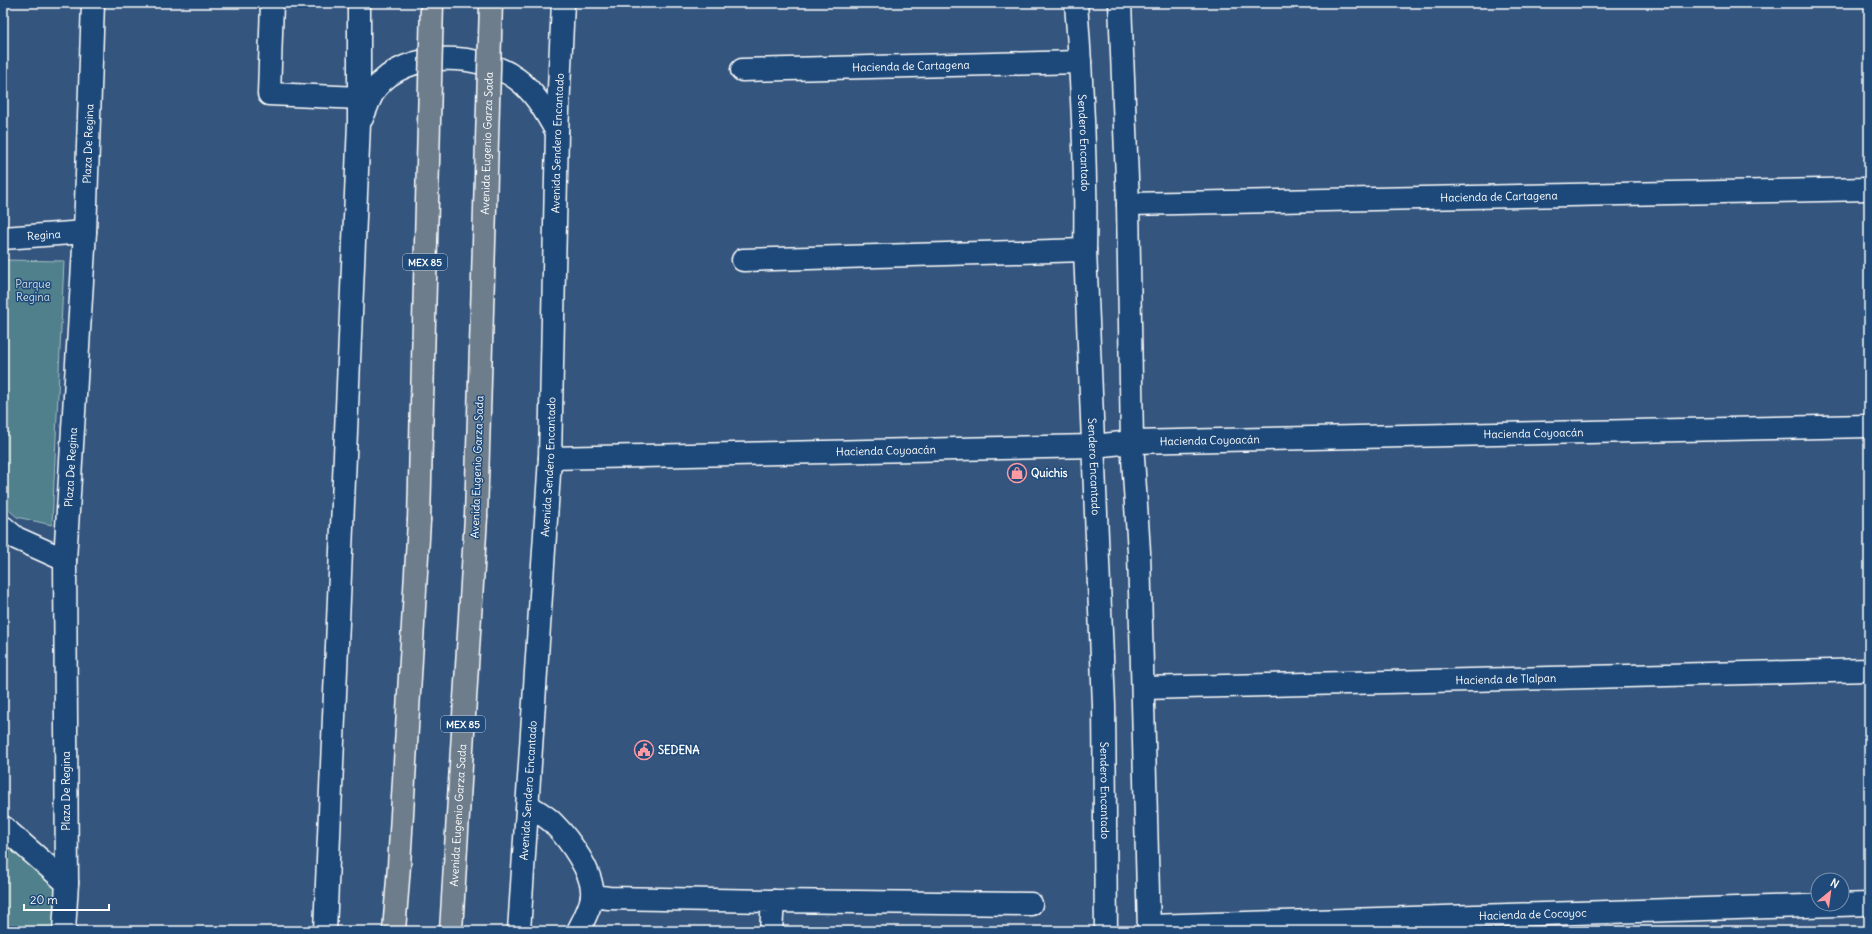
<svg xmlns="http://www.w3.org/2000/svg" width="1872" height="934" font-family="Delius,sans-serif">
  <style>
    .green { fill: #4f808b; stroke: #a7c0c5 }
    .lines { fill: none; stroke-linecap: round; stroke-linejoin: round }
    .minor-casing { stroke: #fff; stroke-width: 25 }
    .highway-casing { stroke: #fff; stroke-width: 25 }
    .minor { stroke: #1f4a7a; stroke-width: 22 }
    .highway { stroke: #6d7d8c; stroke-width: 22 }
    .highway-bridge-casing { stroke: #fff; stroke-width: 25; stroke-linecap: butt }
    .highway-bridge { stroke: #6d7d8c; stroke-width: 22 }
    .labels { text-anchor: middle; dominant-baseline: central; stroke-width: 3; stroke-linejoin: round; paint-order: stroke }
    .shield { fill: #1f4a7a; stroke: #bcc9d7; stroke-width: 1 }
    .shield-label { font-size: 10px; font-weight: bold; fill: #fff }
    .street-label { font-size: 11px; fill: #fff; stroke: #1f4a7a }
    .park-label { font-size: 11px; fill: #d3dfe2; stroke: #1f4a7a }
    .poi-label { font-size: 11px; font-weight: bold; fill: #fff; stroke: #1f4a7a; text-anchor: start }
  </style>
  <rect width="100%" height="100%" fill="#34557e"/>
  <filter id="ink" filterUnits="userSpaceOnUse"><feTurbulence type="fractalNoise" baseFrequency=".025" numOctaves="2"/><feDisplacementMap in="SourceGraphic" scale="8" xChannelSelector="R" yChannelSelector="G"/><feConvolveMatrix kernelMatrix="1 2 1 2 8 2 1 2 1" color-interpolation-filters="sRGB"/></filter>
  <g filter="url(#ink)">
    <g class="green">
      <path d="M3,260L64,261L52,525L17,517L3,505Z"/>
      <path d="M3,841L57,890L55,931H3Z"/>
    </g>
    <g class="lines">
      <defs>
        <g id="minor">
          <path d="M272,3L269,94L360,98"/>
          <path id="s1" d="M1076,3C1082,85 1087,168 1085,250L1104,705L1106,931"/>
          <path d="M1120,3L1128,204L1132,442L1139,552L1149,931"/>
          <path id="s2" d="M742,70L1080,62"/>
          <path d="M362,118C366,109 370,96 376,88C406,49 481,52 517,79C536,93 546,113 557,132"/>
          <path id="s3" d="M1128,204L1869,189"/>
          <path id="s4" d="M3,238L85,232"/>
          <path d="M743,260L1085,250"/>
          <path id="s5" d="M550,458L1093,446L1132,442L1869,426"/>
          <path d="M3,527L16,538L65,560"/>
          <path id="s6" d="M1143,688L1869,670"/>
          <path d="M528,805C536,811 546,816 553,823C569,839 595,874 592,897C590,909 583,921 578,931"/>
          <path d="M3,827L67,883"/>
          <path d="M592,896L609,898L773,901L771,931"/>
          <path d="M773,901L1031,904"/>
          <path id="s7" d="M1149,926L1869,904"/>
          <path id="s8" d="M64,931L67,883L65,560L85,232L93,3"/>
          <path d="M325,931L359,123V3"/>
          <path id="s9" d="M519,931L550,458L557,132L563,3"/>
        </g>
        <g id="highway">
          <path d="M394,931L399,866L419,521"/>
          <path id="s10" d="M451,931L476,517"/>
        </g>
      </defs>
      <use href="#minor" class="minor-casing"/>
      <use href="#highway" class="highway-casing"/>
      <use href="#minor" class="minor"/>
      <use href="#highway" class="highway"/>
      <defs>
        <g id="highway-bridge">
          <path id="s11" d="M476,517L491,3"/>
          <path d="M419,521L432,3"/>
        </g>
      </defs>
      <use href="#highway-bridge" class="highway-bridge-casing"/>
      <use href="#highway-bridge" class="highway-bridge"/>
    </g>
  </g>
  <defs>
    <symbol id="shop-ring" viewBox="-11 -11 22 22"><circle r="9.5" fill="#1f4a7a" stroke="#ff9aa2" stroke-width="1.5"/><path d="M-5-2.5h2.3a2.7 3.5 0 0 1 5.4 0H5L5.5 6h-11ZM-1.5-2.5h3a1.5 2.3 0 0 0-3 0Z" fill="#ff9aa2"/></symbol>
    <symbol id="civic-ring" viewBox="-11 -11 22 22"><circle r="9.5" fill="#1f4a7a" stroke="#ff9aa2" stroke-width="1.5"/><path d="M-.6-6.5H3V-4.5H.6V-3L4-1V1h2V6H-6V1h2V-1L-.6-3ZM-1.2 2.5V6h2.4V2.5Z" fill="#ff9aa2"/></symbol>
  </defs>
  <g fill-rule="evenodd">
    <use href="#shop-ring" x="1006" y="462" width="22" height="22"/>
    <use href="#civic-ring" x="633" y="739" width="22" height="22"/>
  </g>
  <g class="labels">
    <g class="shield">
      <rect x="403" y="254" width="44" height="16" rx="3"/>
      <rect x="441" y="716" width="44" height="16" rx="3"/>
    </g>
    <g class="shield-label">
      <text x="425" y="262">MEX 85</text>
      <text x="463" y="724">MEX 85</text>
    </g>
    <g class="street-label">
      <text stroke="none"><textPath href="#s2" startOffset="169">Hacienda de Cartagena</textPath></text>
      <text stroke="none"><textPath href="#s8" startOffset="788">Plaza De Regina</textPath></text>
      <text stroke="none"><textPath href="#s11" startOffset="374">Avenida Eugenio Garza Sada</textPath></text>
      <text stroke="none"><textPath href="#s1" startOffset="140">Sendero Encantado</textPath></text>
      <text stroke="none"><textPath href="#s9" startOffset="789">Avenida Sendero Encantado</textPath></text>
      <text stroke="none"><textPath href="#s3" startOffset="371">Hacienda de Cartagena</textPath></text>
      <text stroke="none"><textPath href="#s4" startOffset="41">Regina</textPath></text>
      <text stroke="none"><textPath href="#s5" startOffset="984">Hacienda Coyoacán</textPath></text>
      <text stroke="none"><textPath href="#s5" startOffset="660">Hacienda Coyoacán</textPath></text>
      <text stroke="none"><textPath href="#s5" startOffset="336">Hacienda Coyoacán</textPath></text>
      <text stroke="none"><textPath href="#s8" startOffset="464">Plaza De Regina</textPath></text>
      <text transform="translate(477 467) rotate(-88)">Avenida Eugenio Garza Sada</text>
      <text stroke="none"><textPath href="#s9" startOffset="465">Avenida Sendero Encantado</textPath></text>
      <text stroke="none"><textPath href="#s1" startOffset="464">Sendero Encantado</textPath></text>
      <text stroke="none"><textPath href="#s6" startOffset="363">Hacienda de Tlalpan</textPath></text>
      <text transform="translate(66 791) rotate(-90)">Plaza De Regina</text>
      <text stroke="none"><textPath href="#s9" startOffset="141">Avenida Sendero Encantado</textPath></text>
      <text stroke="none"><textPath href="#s1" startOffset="788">Sendero Encantado</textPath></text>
      <text stroke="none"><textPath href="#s10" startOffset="116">Avenida Eugenio Garza Sada</textPath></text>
      <text stroke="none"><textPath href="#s7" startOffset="384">Hacienda de Cocoyoc</textPath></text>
    </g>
    <g class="park-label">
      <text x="33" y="284">Parque<tspan x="33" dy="13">Regina</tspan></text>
    </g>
    <g class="poi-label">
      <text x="1031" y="473">Quichis</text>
      <text x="658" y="750">SEDENA</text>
    </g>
  </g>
  <rect width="1872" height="934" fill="none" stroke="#1f4a7a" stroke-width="16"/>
  <rect x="8" y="8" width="1856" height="918" fill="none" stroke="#fff" stroke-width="1.5" filter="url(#ink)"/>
  <g transform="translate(1830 892) rotate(29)"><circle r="19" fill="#1f4a7a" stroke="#7992af"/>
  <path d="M0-3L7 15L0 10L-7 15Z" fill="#ff9aa2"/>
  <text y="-6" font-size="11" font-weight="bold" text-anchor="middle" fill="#ffffff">N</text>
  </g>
  <path d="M24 904v6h85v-6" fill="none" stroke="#ffffff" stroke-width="2"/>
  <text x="30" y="904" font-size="12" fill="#ffffff" stroke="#1f4a7a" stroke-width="3" paint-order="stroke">20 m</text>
</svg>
